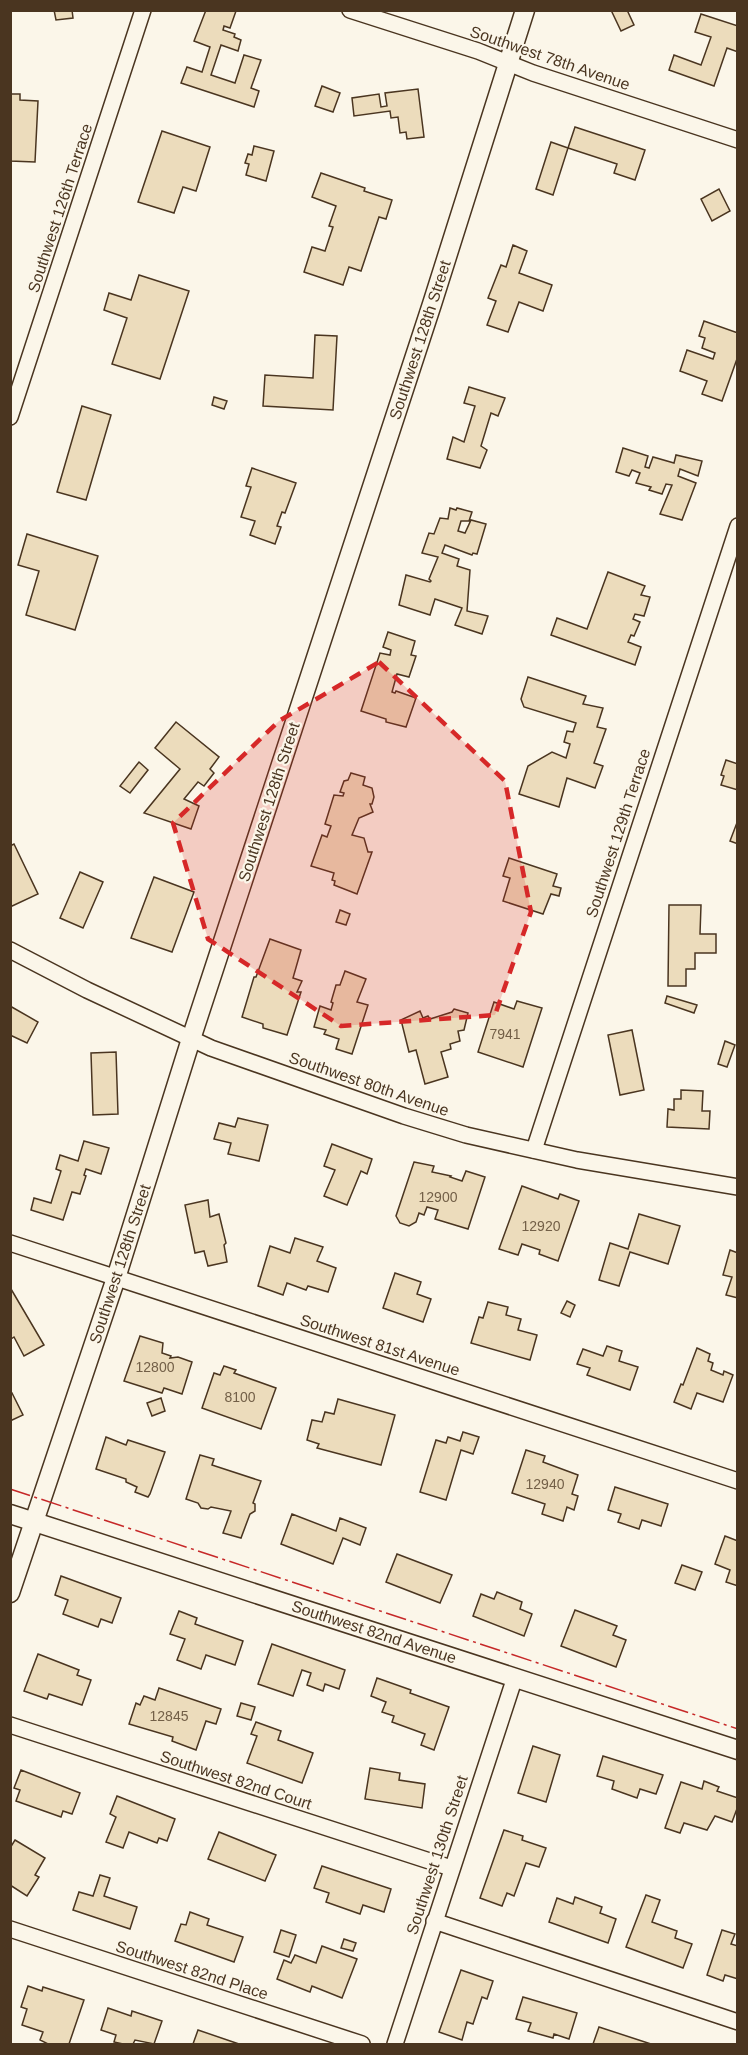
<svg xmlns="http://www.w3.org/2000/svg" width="748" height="2055" font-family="Helvetica,sans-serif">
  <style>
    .building { fill: #ecdcbc; stroke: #4a3520; stroke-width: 1.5 }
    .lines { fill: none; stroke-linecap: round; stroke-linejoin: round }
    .minor-casing { stroke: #4a3520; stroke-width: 18 }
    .tertiary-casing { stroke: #4a3520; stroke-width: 21 }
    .minor { stroke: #fbf6e9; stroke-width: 15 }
    .tertiary { stroke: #fbf6e9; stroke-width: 18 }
    .power { stroke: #c62828; stroke-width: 1.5; stroke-dasharray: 21 4.5 3 4.5; stroke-linecap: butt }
    .marked { fill: #d62828; fill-opacity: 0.2; stroke: #d62828; stroke-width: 4.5; stroke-dasharray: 12 8; stroke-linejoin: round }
    .labels { text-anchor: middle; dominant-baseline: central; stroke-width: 4.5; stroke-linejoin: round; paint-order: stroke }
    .number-label { font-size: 14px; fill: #725f47 }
    .street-label { font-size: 16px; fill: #4a3520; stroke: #fbf6e9 }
  </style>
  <rect width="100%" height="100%" fill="#fbf6e9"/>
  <g class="building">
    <path d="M54,10H72L73,18L56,20Z"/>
    <path d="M206,10L236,11L230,28L224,26L223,30L235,34L234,37L241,40L238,51L221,45L211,75L235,83L244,55L261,60L251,88L259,91L254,107L181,83L187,67L202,72L210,47L194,41Z"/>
    <path d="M611,10H627L634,25L621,31Z"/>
    <path d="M701,14L738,26V52L727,48L714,86L669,70L674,55L701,65L711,37L695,32Z"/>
    <path d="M322,86L340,93L333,112L315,106Z"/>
    <path d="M418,89L424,137L407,139L406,132L400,133L398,117L391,118L390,111L354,116L352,98L379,94L381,107L387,106L385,93Z"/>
    <path d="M10,94H20V100L38,101L35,162L10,161Z"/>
    <path d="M575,127L645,150L635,180L614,173L617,164L568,148Z"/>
    <path d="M162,131L210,147L196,191L183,187L174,213L138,202Z"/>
    <path d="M551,142L568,148L553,195L536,189Z"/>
    <path d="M254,146L274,151L266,181L246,175L249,164L245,163L248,154L252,155Z"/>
    <path d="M321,173L365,188L364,191L392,200L386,219L379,217L361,271L349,267L343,285L304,272L312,247L325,251L333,227L329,226L336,206L312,197Z"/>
    <path d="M719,189L730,211L712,221L701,199Z"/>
    <path d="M513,245L527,251L519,273L552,285L543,311L519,302L508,332L487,325L496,301L488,298L501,265L506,267Z"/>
    <path d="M139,275L189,291L160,379L112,364L127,318L104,310L109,293L131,300Z"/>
    <path d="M704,321L738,333V356L722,401L702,394L707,381L680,371L687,350L713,359L715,353L702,348L705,338L699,336Z"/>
    <path d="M315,335L337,336L333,410L263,406L265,375L313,378Z"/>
    <path d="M469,387L505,398L498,416L491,413L481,446L487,450L480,468L447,459L453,437L464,442L475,406L464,403Z"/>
    <path d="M214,397L227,401L224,409L212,405Z"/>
    <path d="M82,406L111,415L86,500L57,492Z"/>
    <path d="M623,448L648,456L645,467L649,468L653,457L674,463L676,455L702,461L698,476L680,469L678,476L696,483L682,520L660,514L672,485L666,484L662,494L649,490L651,487L636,483L640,473L632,470L629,476L616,472Z"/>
    <path d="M252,468L296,483L285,513L282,512L277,526L281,527L275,544L250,535L255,521L241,517L251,487L246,486Z"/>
    <path d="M450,508L456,510L457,508L472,512L469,521H461L458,531L465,533L471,520L486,524L477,554L473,553L472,555L445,545L442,553L459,559L457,566L470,570L467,611L488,616L482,634L455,625L462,608L435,599L430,615L399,605L406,575L430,582L431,581L429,579L438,557L422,553L429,533L434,534L440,518L448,519Z"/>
    <path d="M27,534L98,556L75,630L26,615L39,571L18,565Z"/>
    <path d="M608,572L645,586L641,595L650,597L644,616L635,614L633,619L640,622L634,636L631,635L628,642L641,647L635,665L551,635L557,618L587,629Z"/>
    <path d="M388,632L415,641L411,655L416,656L409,677L397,674L392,692L395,693L396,691L416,698L406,727L386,722V719L361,711L380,653L390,655L391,650L383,647Z"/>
    <path d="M528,677L586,696L583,704L603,708L597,727L606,729L594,763L603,766L595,788L567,778L559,807L519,794L528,766L552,752L566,758L570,744L564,742L567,731L573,732L576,723L524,707L521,699Z"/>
    <path d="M176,722L219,757L210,769L214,773L204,786L198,782L184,799L199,806L191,829L144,813L180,769L155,748Z"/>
    <path d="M726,760L738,764V790L721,785L724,776L721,775Z"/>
    <path d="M139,762L148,770L130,793L120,786Z"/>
    <path d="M351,773L365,777L363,785L372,788L374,797L372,804H370L373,812L359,818L352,835L364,838L368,852H372L357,894L334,885L335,881L332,880L334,873L311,866L322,835L327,837L331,826L325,824L334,795L343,796L344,793L340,792L344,781L348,780Z"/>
    <path d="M738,820V844L730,841Z"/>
    <path d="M14,844L38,894L10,907V846Z"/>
    <path d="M509,858L557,874L553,886L561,888L559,896L551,894L543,914L503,901L510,878L503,876Z"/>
    <path d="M80,872L103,882L83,928L60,918Z"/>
    <path d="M154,877L194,892L172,952L131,938Z"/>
    <path d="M669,905H701L700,934H716V953H695V969H686V986H668Z"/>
    <path d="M340,910L350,914L346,925L336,922Z"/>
    <path d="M270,939L301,950L293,978L302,981L297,992H301L287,1035L263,1028V1024L242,1017L254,977H256Z"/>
    <path d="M345,971L366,979L357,1002L368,1005L352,1054L336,1049L339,1039L324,1034L326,1030L314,1027L320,1006L331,1010L333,1003L331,1002L336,985H340Z"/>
    <path d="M667,996L697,1005L694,1013L665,1003Z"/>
    <path d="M517,1001L542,1008L523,1067L478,1052L494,1002L514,1009Z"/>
    <path d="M10,1006L38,1022L27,1043L10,1035Z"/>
    <path d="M454,1009L468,1013L464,1030L458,1031L460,1041L450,1044L451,1049L441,1052L448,1077L425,1084L416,1050L409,1052L401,1020L420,1011L423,1018L428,1016L430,1019L452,1012Z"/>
    <path d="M632,1030L644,1090L620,1095L608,1035Z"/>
    <path d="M725,1041L735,1045L727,1067L718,1064Z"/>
    <path d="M116,1052L118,1114L93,1115L91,1053Z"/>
    <path d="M681,1090L703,1091L702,1111H710L709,1129L667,1127L668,1109L674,1110V1099H681Z"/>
    <path d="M238,1118L268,1125L259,1161L228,1154L231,1143L214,1139L219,1123L235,1127Z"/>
    <path d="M84,1141L109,1148L101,1174L86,1169L84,1175L86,1176L80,1194L72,1192L63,1220L31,1210L34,1198L51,1203L61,1171L56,1169L60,1155L78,1161Z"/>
    <path d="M332,1144L372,1159L367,1174L361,1171L347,1205L324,1196L335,1170L324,1166Z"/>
    <path d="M414,1162L434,1166L432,1172L451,1176L450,1177L462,1181L466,1171L485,1177L468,1229L435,1219L438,1210L427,1207L424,1215L419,1213L416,1222L409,1226L400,1223L396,1216Z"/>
    <path d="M522,1186L558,1199L560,1194L579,1201L558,1261L539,1254L540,1250L522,1244L518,1255L499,1249Z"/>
    <path d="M208,1200L210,1217L219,1214L226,1243L224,1245L227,1262L208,1266L204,1251L195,1253L185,1205Z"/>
    <path d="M639,1214L680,1226L668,1264L630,1252L619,1286L599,1280L610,1243L628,1249Z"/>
    <path d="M295,1238L323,1247L317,1261L336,1268L328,1292L308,1286L306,1290L287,1283L283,1295L258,1286L270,1246L290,1253Z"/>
    <path d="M730,1250L738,1253V1298L726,1295L732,1277L723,1275Z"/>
    <path d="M395,1273L421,1282L417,1294L431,1299L423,1322L383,1308Z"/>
    <path d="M11,1289L44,1345L24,1356L14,1337L11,1339L10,1337Z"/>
    <path d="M567,1301L575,1305L570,1317L561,1313Z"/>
    <path d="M488,1302L508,1307L506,1315L521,1319L518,1330L537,1335L530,1360L471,1343L479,1317L483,1318Z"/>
    <path d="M140,1336L163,1343L162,1353L171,1356L170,1358L178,1357L192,1362L182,1394L164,1388L162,1393L124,1381Z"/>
    <path d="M607,1346L622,1351L619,1361L638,1367L630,1390L587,1375L590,1368L577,1364L583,1349L603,1356Z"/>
    <path d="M697,1348L710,1354L708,1361L713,1363L711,1370L723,1375L724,1371L733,1375L723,1402L697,1393L691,1409L674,1402L681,1384L683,1385Z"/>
    <path d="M224,1366L236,1370L234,1373L276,1388L261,1429L202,1408L214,1373L220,1375Z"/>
    <path d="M12,1393L23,1415L10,1421V1394Z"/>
    <path d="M161,1398L165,1411L152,1416L147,1403Z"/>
    <path d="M338,1399L395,1415L381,1465L317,1448L319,1444L307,1440L312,1420L322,1422L325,1412L334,1414Z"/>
    <path d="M463,1432L479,1437L473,1454L461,1450L446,1500L420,1492L436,1440L446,1443L448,1437L460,1441Z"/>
    <path d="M106,1437L126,1445L128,1440L165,1452L150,1494L148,1497L135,1492L137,1487L126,1482V1479L96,1469Z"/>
    <path d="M526,1450L545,1456L543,1462L578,1475L572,1494L578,1496L574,1510L567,1507L563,1521L542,1514L545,1504L512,1493Z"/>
    <path d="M200,1455L214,1459L212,1465L261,1481L253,1503L255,1504V1511L250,1514L241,1538L223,1533L231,1511L211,1507L208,1509L201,1508L198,1503L186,1499Z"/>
    <path d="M615,1487L668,1504L661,1526L642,1520L639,1529L618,1522L621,1514L608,1510Z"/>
    <path d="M292,1514L336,1531L340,1518L366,1528L360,1545L343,1538L333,1564L281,1544Z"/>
    <path d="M725,1536L738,1541V1586L726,1582L730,1570L715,1564Z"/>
    <path d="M397,1554L452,1575L440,1603L386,1582Z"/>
    <path d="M682,1565L702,1572L695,1590L675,1583Z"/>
    <path d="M61,1576L121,1598L112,1623L101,1619L98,1627L63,1614L68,1600L55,1595Z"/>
    <path d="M497,1592L522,1602L520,1609L532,1614L524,1636L473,1616L481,1594L494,1599Z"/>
    <path d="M575,1610L617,1626L613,1635L626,1640L616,1667L561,1646Z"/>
    <path d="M179,1611L197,1618L195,1624L243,1641L235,1665L206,1655L201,1669L177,1660L185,1639L170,1634Z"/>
    <path d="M272,1644L345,1670L339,1689L325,1684L323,1691L307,1685L311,1673L302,1670L293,1696L258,1684Z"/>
    <path d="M38,1654L79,1670L77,1675L91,1680L82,1705L49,1694L47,1699L24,1691Z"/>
    <path d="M377,1678L411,1690L410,1693L449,1707L434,1750L421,1745L425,1734L392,1722L394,1716L382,1712L386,1702L371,1696Z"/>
    <path d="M159,1688L221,1709L216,1724L206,1721L196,1750L172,1741L173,1737L129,1724L136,1703L140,1705L144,1696L155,1700Z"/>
    <path d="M241,1703L255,1707L251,1720L237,1716Z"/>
    <path d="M256,1722L281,1731L278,1740L313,1753L302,1783L247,1763L257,1736L251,1734Z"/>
    <path d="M533,1746L560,1755L546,1802L518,1793Z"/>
    <path d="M603,1756L663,1775L656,1794L640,1789L637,1798L612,1789L614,1781L597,1776Z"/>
    <path d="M370,1768L400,1773L399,1780L425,1784L422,1808L365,1799Z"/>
    <path d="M21,1770L80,1793L72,1814L63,1811L61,1817L16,1801L20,1790L14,1788Z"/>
    <path d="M704,1781L719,1787L717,1791L738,1798V1806L732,1822L715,1816L707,1830L684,1823L680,1833L665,1828L681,1782L702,1789Z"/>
    <path d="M117,1796L175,1819L167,1841L159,1838L157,1843L129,1832L123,1848L106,1842L116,1817L110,1814Z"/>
    <path d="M504,1830L523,1836L522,1840L546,1848L539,1867L526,1863L514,1896L507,1893L502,1906L480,1898Z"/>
    <path d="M219,1832L276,1855L265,1881L208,1859Z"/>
    <path d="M15,1840L45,1858L35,1875L39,1877L27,1896L10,1885V1848Z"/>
    <path d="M322,1866L391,1889L384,1912L363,1905L360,1914L326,1902L329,1893L314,1888Z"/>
    <path d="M100,1875L110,1878L104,1896L137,1907L130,1929L73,1910L79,1892L93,1896Z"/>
    <path d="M646,1895L660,1900L652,1922L677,1931L675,1938L692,1944L683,1968L626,1947Z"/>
    <path d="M575,1897L602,1907L600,1913L616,1919L608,1943L549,1922L557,1898L573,1904Z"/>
    <path d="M190,1912L209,1919L207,1925L243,1937L234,1962L175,1941L181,1924L186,1925Z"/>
    <path d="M281,1930L296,1935L289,1957L274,1952Z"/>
    <path d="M722,1930L735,1934L731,1944L738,1946V1979L725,1975L723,1981L707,1975Z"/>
    <path d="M344,1939L356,1943L353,1951L341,1948Z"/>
    <path d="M322,1946L357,1959L342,1998L312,1986L310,1992L277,1979L284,1960L291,1963L295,1955L316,1963Z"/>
    <path d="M461,1970L493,1981L487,1999L482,1997L473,2024L467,2022L462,2040L439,2032Z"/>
    <path d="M28,1986L42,1991L43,1987L84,2000L69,2044H48L40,2040L43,2032L22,2025L27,2009L21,2007Z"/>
    <path d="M523,1997L577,2013L569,2039L554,2034L553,2038L528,2031L531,2023L516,2019Z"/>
    <path d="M108,2008L131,2016L132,2011L162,2021L154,2044L135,2040L133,2044H123L114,2042L116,2035L101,2030Z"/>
    <path d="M599,2027L651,2044H593Z"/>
    <path d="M198,2030L239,2044H193Z"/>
  </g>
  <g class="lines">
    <defs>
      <g id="minor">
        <path d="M350,10L478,51L533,73L738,140"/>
        <path d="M10,417L143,10"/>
        <path d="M10,950L87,990L211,1048L404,1116L466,1135L577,1160L738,1187"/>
        <path d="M534,1150L738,526"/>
        <path d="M10,1243L738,1481"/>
        <path d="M10,1725L451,1868"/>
        <path d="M434,1921L738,2022"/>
        <path d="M10,1929L362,2044"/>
        <path d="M395,2044L515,1677"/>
      </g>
      <g id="tertiary">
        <path d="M10,1514L738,1750"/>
        <path d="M10,1593L116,1278L191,1039L432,304L525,10"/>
      </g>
    </defs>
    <use href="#minor" class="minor-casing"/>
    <use href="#tertiary" class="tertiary-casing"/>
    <use href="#minor" class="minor"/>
    <use href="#tertiary" class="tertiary"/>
    <path class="power" d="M10,1489L738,1729"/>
  </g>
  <path class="marked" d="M379,662L505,781L531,912L495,1015L341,1026L208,939L173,823L279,721Z"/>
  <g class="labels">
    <g class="number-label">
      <text x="505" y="1034">7941</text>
      <text x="438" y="1197">12900</text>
      <text x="541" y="1226">12920</text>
      <text x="155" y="1367">12800</text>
      <text x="240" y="1397">8100</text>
      <text x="545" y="1484">12940</text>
      <text x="169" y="1716">12845</text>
    </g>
    <g class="street-label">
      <text transform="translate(550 58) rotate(19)">Southwest 78th Avenue</text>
      <text transform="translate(60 208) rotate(-72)">Southwest 126th Terrace</text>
      <text transform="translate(420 340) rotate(-72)">Southwest 128th Street</text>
      <text transform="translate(269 802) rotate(-72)">Southwest 128th Street</text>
      <text transform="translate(618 833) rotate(-72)">Southwest 129th Terrace</text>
      <text transform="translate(369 1084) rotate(19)">Southwest 80th Avenue</text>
      <text transform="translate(120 1264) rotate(-72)">Southwest 128th Street</text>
      <text transform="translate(380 1345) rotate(18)">Southwest 81st Avenue</text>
      <text transform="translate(374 1632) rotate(18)">Southwest 82nd Avenue</text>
      <text transform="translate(236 1780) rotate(18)">Southwest 82nd Court</text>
      <text transform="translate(437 1855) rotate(-72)">Southwest 130th Street</text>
      <text transform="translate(192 1970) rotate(18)">Southwest 82nd Place</text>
    </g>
  </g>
  <rect width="748" height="2055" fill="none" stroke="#4a3520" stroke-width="24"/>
</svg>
